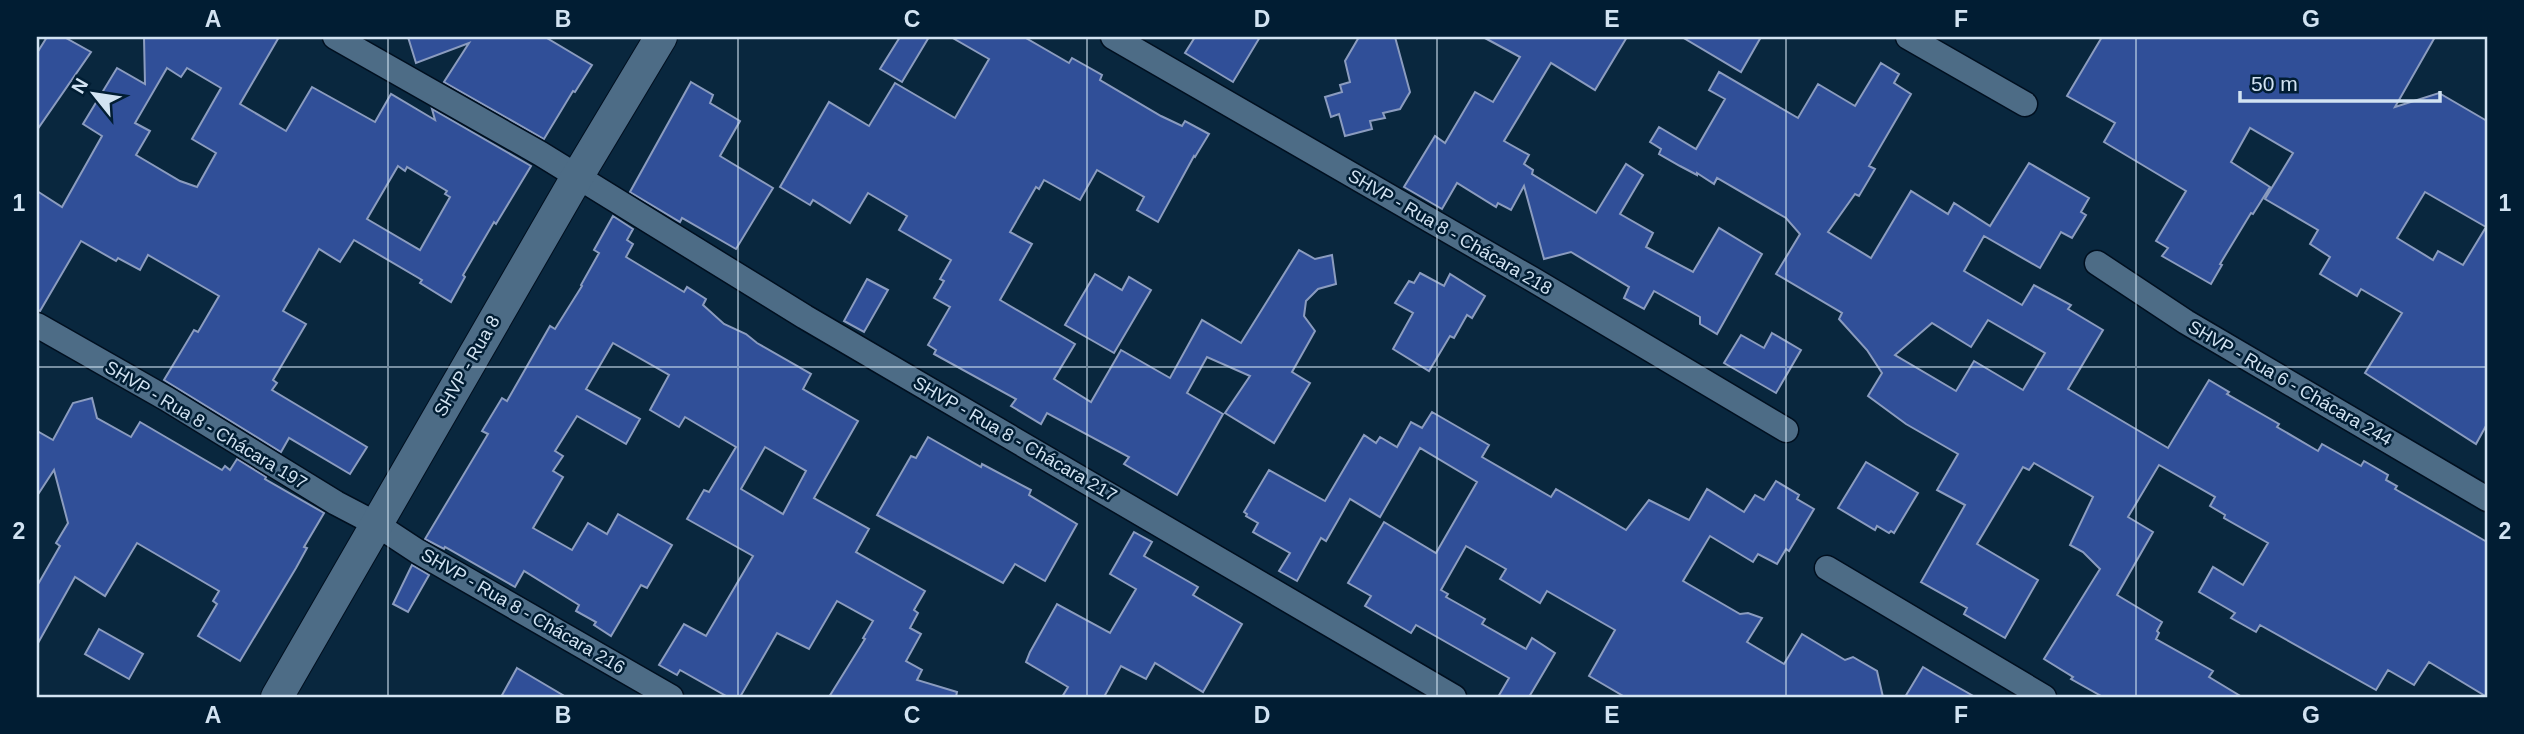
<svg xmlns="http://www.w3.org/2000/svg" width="2524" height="734" font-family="Arial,sans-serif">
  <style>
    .building { fill: #304f98; stroke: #8b9cbf; stroke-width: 2; fill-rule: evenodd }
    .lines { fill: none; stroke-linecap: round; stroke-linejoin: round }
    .minor-casing { stroke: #000f1f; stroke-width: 27 }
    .tertiary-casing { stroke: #000f1f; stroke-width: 34 }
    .minor { stroke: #4d6c86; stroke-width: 24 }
    .tertiary { stroke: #4d6c86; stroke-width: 32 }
    .grid { fill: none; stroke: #d2e3f2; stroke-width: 2; stroke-opacity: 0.55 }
    .labels { text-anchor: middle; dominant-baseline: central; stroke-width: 5; stroke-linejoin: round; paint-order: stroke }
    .street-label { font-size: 18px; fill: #d2e3f2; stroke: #011d33 }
    .neatline { fill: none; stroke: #d2e3f2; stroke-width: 2.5 }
    .grid-label { font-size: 23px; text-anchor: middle; font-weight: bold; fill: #d2e3f2 }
  </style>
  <rect width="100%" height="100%" fill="#09273e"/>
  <g class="building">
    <path d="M47,37H64L91,52L37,130V53Z"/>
    <path d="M144,37H279L240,104L286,131L312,87L375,122L391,94L435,120L432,109L531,166L496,224L494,222L463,275L465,277L451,302L420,283L422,280L354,240L340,262L319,249L283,311L306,324L273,380L277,383L272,390L367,447L350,474L289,438L281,452L164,380L194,330L198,332L219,296L148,255L140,270L118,258L116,261L81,241L40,311L37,310V191L62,207L102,136L83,124L117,68L145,84ZM167,68L181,77L187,68L221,88L192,139L216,153L197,187L180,181L136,155L150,131L135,123ZM398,166L405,171L407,167L447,191L445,194L450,197L420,250L367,219Z"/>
    <path d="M408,37H545L592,65L575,92L573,91L544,139L444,82L469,43L416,63Z"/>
    <path d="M900,37H929L902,82L880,69Z"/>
    <path d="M951,37H1024L1069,63L1072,58L1102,75L1100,80L1161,116L1182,126L1185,121L1209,134L1195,157L1194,156L1158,222L1137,210L1144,197L1097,170L1080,200L1044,180L1039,189L1036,187L1010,232L1032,244L1000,300L1075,344L1054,379L1091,402L1121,350L1170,378L1202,320L1241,343L1299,250L1315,259L1332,255L1336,284L1318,289L1306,301L1304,316L1315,331L1292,372L1310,383L1274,443L1225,413L1250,376L1207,357L1187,393L1223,414L1177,495L1124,464L1129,457L1047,413L1041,424L1011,406L1016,399L934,354L936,350L928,345L950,307L934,298L944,281L940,279L951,260L899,230L907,216L868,193L850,223L813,200L810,205L780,187L829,102L869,126L895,83L955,118L989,59Z"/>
    <path d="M1195,37H1260L1233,82L1185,53Z"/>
    <path d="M1359,37H1395L1410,92L1400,109L1383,113L1385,118L1370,121L1372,129L1345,136L1339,114L1331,117L1325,97L1342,92L1340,85L1350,82L1345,61Z"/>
    <path d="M1483,37H1627L1595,90L1551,63L1504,141L1529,155L1524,164L1533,170L1532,174L1596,213L1626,164L1643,175L1620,214L1653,233L1646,247L1693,272L1719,228L1762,254L1717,334L1700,324V317L1654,291L1644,309L1624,298L1629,287L1571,252L1544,259L1524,186L1511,210L1498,203L1496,207L1457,183L1442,209L1404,187L1435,136L1445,143L1475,92L1493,102L1520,57Z"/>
    <path d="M1682,37H1761L1741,72Z"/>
    <path d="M2102,37H2435L2395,107L2439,93L2487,121V424L2476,444L2365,373L2402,313L2361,289L2357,296L2320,274L2330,257L2310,244L2318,230L2265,199L2293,153L2250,128L2231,162L2270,187L2253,214L2251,213L2220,264L2222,265L2211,284L2162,256L2168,248L2156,241L2186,191L2104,142L2115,123L2067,96ZM2425,192L2486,227L2463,265L2438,251L2433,260L2397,238Z"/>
    <path d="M1881,63L1899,74L1894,83L1911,94L1869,166L1875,169L1859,196L1855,194L1828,232L1871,258L1911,191L1948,214L1954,203L1990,226L2029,163L2089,198L2081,212L2086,215L2072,238L2061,232L2040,268L1984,236L1964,271L2022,305L2034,285L2071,305L2068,309L2103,330L2068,389L2168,448L2209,380L2229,392L2227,394L2279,424L2277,427L2318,451L2322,444L2361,466L2364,461L2388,475L2386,480L2397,486L2395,489L2487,542V697L2429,662L2414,685L2388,670L2376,690L2260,625L2256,632L2231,618L2235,613L2199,592L2213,567L2243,585L2268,543L2224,518L2225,515L2210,506L2215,497L2159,465L2128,517L2153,532L2117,595L2162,622L2157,631L2159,633L2156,639L2213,671L2209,677L2242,697H2103L2071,679L2073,677L2044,659L2100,569L2083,552L2070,545L2093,497L2034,463L2029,470L2023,467L1977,544L2038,580L2005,638L1964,614L1967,608L1921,582L1965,505L1937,490L1958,454L1906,424L1868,396L1882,373L1867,350L1839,319L1842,313L1776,274L1800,234L1786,218L1717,178L1714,184L1697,173V175L1680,166L1659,154L1661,149L1650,142L1659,127L1696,149L1725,99L1709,90L1719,72L1798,118L1818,84L1855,106ZM1988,320L2045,353L2023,390L1974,361L1956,391L1895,355L1932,323L1971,347Z"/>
    <path d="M691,82L713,95L710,103L740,121L720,156L773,188L736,249L682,218L680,222L630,192Z"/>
    <path d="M613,216L633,229L627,240L633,244L626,257L684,292L687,287L706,299L703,305L724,324L746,334L757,343L811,374L803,389L858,421L814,498L869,529L856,552L925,591L914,610L918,613L910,628L921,634L906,661L922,670L917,680L957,692L956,697H829L865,639L863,638L873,621L837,601L809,649L777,633L740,697H728L680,670L677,675L659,665L684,624L706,636L753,556L687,519L704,490L709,492L736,447L685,417L679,427L650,410L669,375L613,343L586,389L640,419L626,444L577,416L555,451L563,456L553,471L563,477L533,528L572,550L588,523L607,534L618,514L672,545L647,588L641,585L611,636L594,625L596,622L576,611L579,605L524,571L515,587L445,547L444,549L425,539L488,434L482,431L502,398L507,401L550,326L555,329L582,286L581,285L599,253L594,250ZM765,447L806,471L783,514L741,489Z"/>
    <path d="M1420,273L1444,286L1450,274L1485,296L1472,318L1467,315L1454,338L1450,336L1429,371L1393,349L1413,313L1395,303L1409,281L1414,283Z"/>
    <path d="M1095,274L1122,290L1129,277L1151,290L1114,353L1065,325Z"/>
    <path d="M867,279L888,290L864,332L844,321Z"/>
    <path d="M1772,333L1801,350L1776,393L1724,363L1741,335L1764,348Z"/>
    <path d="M92,398L97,418L131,437L140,422L222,470L225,466L230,470L237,459L266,477L265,479L324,513L304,547L307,548L296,568L240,661L198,636L217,604L213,601L219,591L137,543L105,596L75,577L37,645V586L60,546L56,543L68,523L54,470L37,496V431L53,440L73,403Z"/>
    <path d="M1432,412L1489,445L1482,457L1551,497L1556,489L1626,530L1649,500L1689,520L1707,489L1744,512L1755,495L1764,500L1776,481L1799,495L1797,499L1814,509L1789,551L1786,549L1777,564L1758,554L1753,562L1710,536L1683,581L1740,614L1748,613L1762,618L1747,642L1784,664L1802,634L1845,660L1853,657L1877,671L1883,697H1625L1589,676L1615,630L1547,591L1540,603L1500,579L1506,569L1466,546L1441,590L1448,594L1446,597L1485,619L1482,624L1526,649L1532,638L1555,653L1529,697H1498L1509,678L1416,625L1411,633L1365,606L1371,596L1348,583L1384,522L1436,553L1477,482L1420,448L1380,517L1350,499L1326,541L1321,538L1297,581L1279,571L1290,553L1253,532L1258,523L1246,516L1247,514L1244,512L1269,470L1325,501L1364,435L1376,443L1380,437L1397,447L1411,422L1422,428Z"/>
    <path d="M928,437L981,467L982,464L1031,490L1029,495L1077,524L1045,581L1015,564L1003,583L877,515L911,456L916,458Z"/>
    <path d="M1866,462L1918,493L1894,533L1891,531L1889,533L1877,526L1875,530L1838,508Z"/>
    <path d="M1134,532L1152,542L1144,556L1198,587L1193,595L1242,624L1203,692L1155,663L1146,679L1121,666L1104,697H1062L1068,687L1026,662L1030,652L1057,604L1110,633L1136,589L1110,574Z"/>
    <path d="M412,565L429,575L408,612L393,604Z"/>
    <path d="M99,629L143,654L129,679L85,654Z"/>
    <path d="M1923,667L1933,673L1975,697H1905Z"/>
    <path d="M517,668L566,697H501Z"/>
  </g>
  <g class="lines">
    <defs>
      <g id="minor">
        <path d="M335,37L541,154L805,317L1454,697"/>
        <path d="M1113,37L1532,279L1786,430"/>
        <path d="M1908,37L2025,104"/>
        <path d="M2097,263L2186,322L2487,499"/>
        <path d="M37,325L167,399L336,503L376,524L417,551L671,697"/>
        <path d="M1827,568L2044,697"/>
      </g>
      <path id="tertiary" d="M277,697L577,177L661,37"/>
    </defs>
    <use href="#minor" class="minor-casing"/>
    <use href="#tertiary" class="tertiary-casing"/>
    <use href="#minor" class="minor"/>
    <use href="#tertiary" class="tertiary"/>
  </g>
  <path class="grid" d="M388,37V697M738,37V697M1087,37V697M1437,37V697M1786,37V697M2136,37V697M37,367H2487"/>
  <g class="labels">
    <g class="street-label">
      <text transform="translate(1450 232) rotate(30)">SHVP - Rua 8 - Chácara 218</text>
      <text transform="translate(467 366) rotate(-60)">SHVP - Rua 8</text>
      <text transform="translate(2290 383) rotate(30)">SHVP - Rua 6 - Chácara 244</text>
      <text transform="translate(206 425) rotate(31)">SHVP - Rua 8 - Chácara 197</text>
      <text transform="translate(1015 439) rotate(30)">SHVP - Rua 8 - Chácara 217</text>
      <text transform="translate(523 611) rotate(30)">SHVP - Rua 8 - Chácara 216</text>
    </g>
  </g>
  <rect width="2524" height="734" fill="none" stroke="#011d33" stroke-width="77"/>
  <g transform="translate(94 94) rotate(300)" stroke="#011d33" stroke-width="5" paint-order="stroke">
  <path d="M0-5L12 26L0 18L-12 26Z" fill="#d2e3f2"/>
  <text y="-10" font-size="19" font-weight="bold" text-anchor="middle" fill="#d2e3f2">N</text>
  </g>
  <path d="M2240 91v10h200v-10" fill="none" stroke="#d2e3f2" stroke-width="3.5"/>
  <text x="2251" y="91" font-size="21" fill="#d2e3f2" stroke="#011d33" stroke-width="5" paint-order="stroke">50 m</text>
  <rect x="38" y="38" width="2448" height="658" class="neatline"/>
  <g class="grid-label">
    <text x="213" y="27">A</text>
    <text x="563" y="27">B</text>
    <text x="912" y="27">C</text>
    <text x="1262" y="27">D</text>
    <text x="1612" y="27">E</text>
    <text x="1961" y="27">F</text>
    <text x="2311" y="27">G</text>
    <text x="19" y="211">1</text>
    <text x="2505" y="211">1</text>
    <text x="19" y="539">2</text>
    <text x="2505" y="539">2</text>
    <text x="213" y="723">A</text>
    <text x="563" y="723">B</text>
    <text x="912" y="723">C</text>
    <text x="1262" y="723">D</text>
    <text x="1612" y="723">E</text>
    <text x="1961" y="723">F</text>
    <text x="2311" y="723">G</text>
  </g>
</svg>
